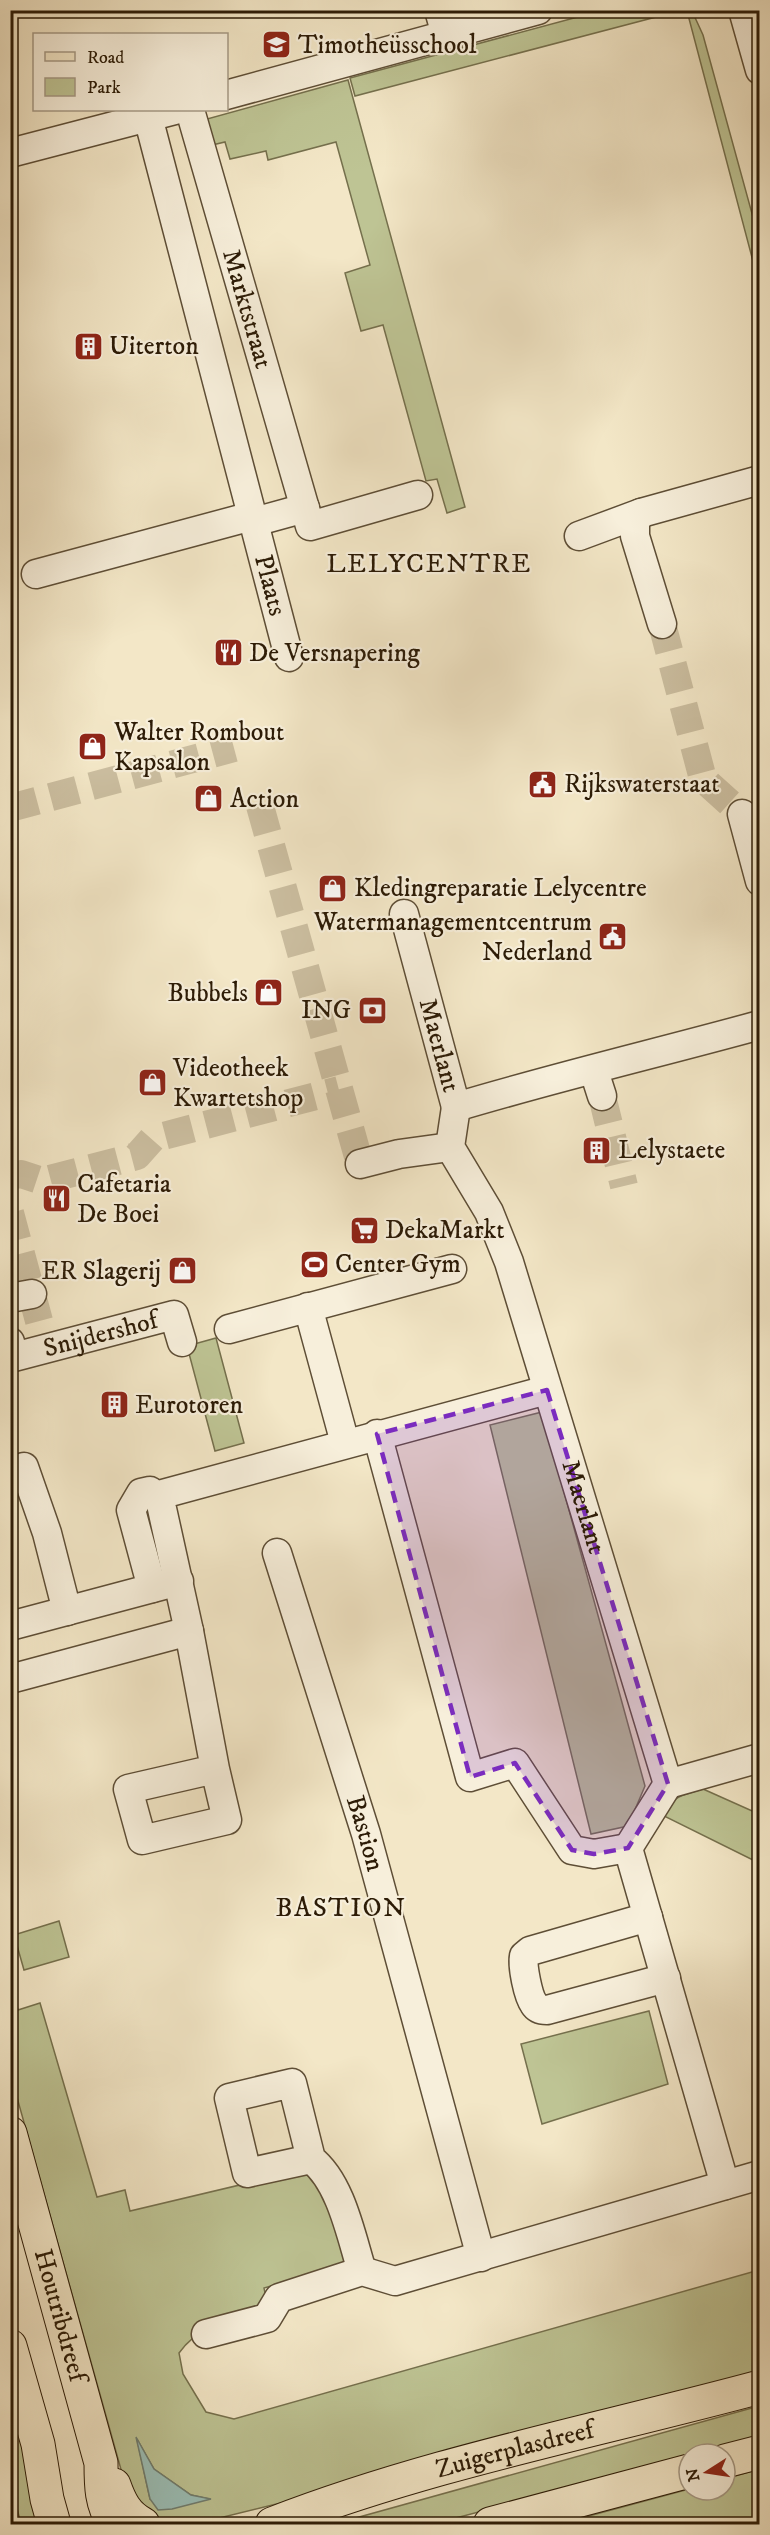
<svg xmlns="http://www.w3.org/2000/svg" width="770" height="2535" font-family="'IM FELL DW Pica',serif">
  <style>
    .green { fill: #bec494; stroke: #75704d; stroke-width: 1.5; fill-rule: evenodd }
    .water { fill: #9bbfb7; stroke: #6f7d70; stroke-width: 1.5 }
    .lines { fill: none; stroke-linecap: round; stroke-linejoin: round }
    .minor-tunnel { stroke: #cbbea0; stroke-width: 28; stroke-dasharray: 28 14; stroke-linecap: butt }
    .minor-casing { stroke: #5e4e36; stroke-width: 31 }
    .major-casing { stroke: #2c1b06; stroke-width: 35 }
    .minor { stroke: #f7efdb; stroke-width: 28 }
    .major { stroke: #f3e7c7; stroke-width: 33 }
    .marked { fill: #7b2cbf; fill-opacity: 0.2; stroke: #7b2cbf; stroke-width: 4.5; stroke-dasharray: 12 8; stroke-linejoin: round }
    .labels { text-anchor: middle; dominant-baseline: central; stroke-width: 4.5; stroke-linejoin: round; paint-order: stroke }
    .poi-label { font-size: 26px; fill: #2c1b06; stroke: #f7efdb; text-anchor: start }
    .street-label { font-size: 26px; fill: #2c1b06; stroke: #f7efdb }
    .neighbourhood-label { font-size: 27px; letter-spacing: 1.5px; fill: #2c1b06; stroke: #f7efdb }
  </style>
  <rect width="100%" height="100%" fill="#f3e7c7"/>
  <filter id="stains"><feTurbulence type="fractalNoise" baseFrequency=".00333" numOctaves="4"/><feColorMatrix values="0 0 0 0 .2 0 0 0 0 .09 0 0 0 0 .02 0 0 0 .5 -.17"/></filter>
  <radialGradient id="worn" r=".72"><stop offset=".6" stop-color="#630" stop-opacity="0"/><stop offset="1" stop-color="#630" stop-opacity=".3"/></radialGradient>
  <g class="green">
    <path d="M600,11H679L355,96L350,78Z"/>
    <path d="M687,11H692L703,35L759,239V284Z"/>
    <path d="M348,80L465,507L447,513L437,479L426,481L383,325L361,331L345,273L370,265L336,142L268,160L266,151L230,159L225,142L208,146L207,119Z"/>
    <path d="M216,1338L244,1443L215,1451L187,1346Z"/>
    <path d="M542,1412L645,1786L628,1826L591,1834L490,1425Z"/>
    <path d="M703,1789L759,1814V1863L664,1816C674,1794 681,1796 703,1789Z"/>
    <path d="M59,1921L69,1957L24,1970L14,1935Z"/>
    <path d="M13,1992L18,2010L40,2003L97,2197L125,2190L130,2211L303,2170L320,2178L345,2260L340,2266L264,2288L269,2311C235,2320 201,2322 179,2353L183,2374L206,2412L234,2419L759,2270V2371L305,2497L195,2524H156L127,2491L11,2076L10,1993ZM137,2439L154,2469L191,2495L209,2499H150Z"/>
    <path d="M649,2011L668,2084L542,2124L521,2044Z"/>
    <path d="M10,2403L43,2524H21L11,2485Z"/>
    <path d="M759,2406V2436L689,2454V2456L669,2462L433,2524H334Z"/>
    <path d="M759,2469V2524H559L689,2489L725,2490V2479Z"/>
  </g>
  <path class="water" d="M136,2437L154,2469L191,2495L211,2499L172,2509L158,2510L150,2499Z"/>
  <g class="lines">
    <g class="minor-tunnel">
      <path d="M662,624L703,779L742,814"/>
      <path d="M260,806L360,1164"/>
      <path d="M10,808L234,748"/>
      <path d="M602,1096L624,1186"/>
      <path d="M10,1176L21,1174L42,1181L137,1156L152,1139L339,1090"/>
      <path d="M10,1213L46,1347"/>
    </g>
    <defs>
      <g id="minor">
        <path d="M439,10L446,35"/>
        <path d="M743,10L760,70"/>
        <path d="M226,95L538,10"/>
        <path id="s1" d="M190,110L310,526L418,495"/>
        <path id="s2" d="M148,117L289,657"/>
        <path d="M10,153L175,110"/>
        <path d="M254,522L305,508"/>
        <path d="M579,536L641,513"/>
        <path d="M36,574L252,516"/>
        <path d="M662,624L635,536V522L641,513L760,480"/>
        <path d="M742,814L760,881"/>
        <path id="s3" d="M404,914L456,1107C556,1077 658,1053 760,1025"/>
        <path d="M594,1071L602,1096"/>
        <path id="s4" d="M456,1107L450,1147L489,1212L509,1262L668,1784L760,1758"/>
        <path d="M360,1164L399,1154L450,1147"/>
        <path d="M10,1298L32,1294"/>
        <path d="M308,1307L345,1443"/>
        <path d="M229,1329L452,1269"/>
        <path id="s5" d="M10,1342L14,1357L174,1315L182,1342"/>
        <path d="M377,1434L470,1777L515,1763L572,1850L594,1854L628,1848"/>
        <path d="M24,1467L47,1533L67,1611"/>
        <path d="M150,1491L141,1493L131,1510L152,1588"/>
        <path id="s6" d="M277,1553L366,1834L481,2257"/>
        <path d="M10,1626L179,1581"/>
        <path d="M10,1679L189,1631"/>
        <path d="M215,1769L128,1789L142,1840L227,1820L215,1769L189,1631L159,1495L547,1390"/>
        <path d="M668,1784L628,1848L725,2185"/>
        <path d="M648,1917L530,1951L524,1956C522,1966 528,1996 534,2004C537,2009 542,2010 547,2010L666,1978"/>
        <path d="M311,2159L292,2083L229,2098L247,2173L311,2159C341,2182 351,2236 362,2271"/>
        <path d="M206,2334L267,2318L279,2298L362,2271L395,2281L760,2175"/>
      </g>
      <g id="major">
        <path id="s7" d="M10,2133L101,2463C101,2486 101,2504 114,2524"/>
        <path d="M10,2346L38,2444L47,2499L54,2524"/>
        <path d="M725,2461L760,2452"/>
        <path d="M114,2485C120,2502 126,2515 143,2524"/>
        <path id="s8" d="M272,2524C429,2463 597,2431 760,2387"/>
        <path d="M490,2524L689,2471"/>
      </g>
    </defs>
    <use href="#minor" class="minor-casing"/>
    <use href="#major" class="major-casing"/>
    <use href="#minor" class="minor"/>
    <use href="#major" class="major"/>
  </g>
  <path class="marked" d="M547,1390L668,1784L628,1848L594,1854L572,1850L515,1763L470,1777L377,1434Z"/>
  <defs>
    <symbol id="school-square" viewBox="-11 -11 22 22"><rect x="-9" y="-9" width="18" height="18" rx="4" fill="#8f2418" stroke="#f7efdb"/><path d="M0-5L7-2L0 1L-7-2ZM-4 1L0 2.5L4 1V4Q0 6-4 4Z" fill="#fff"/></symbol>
    <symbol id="building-square" viewBox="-11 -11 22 22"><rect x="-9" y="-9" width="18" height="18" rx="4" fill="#8f2418" stroke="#f7efdb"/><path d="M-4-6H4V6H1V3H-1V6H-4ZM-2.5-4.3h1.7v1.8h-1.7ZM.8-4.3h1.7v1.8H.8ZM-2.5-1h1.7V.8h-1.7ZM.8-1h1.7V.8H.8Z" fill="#fff"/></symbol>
    <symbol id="restaurant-square" viewBox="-11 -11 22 22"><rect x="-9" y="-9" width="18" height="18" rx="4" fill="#8f2418" stroke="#f7efdb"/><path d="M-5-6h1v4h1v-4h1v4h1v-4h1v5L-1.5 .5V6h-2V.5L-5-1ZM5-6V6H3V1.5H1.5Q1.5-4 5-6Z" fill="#fff"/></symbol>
    <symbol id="shop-square" viewBox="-11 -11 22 22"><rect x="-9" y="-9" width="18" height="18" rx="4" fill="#8f2418" stroke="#f7efdb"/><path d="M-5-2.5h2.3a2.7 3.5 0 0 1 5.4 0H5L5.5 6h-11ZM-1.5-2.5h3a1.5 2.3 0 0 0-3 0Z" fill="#fff"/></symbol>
    <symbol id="civic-square" viewBox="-11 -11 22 22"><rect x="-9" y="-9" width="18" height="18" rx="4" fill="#8f2418" stroke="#f7efdb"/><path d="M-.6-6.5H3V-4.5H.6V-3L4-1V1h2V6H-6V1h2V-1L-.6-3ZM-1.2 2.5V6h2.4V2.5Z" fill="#fff"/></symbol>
    <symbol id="bank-square" viewBox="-11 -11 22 22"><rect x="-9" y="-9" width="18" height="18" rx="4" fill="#8f2418" stroke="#f7efdb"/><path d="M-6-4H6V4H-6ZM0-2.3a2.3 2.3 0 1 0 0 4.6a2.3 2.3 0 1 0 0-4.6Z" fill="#fff"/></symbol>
    <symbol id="supermarket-square" viewBox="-11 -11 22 22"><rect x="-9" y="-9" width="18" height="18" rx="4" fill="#8f2418" stroke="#f7efdb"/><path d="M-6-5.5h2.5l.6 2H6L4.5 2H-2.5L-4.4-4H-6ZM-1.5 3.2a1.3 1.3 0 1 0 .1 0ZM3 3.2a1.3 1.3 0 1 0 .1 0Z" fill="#fff"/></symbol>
    <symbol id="stadium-square" viewBox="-11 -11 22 22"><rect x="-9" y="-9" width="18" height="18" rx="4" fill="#8f2418" stroke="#f7efdb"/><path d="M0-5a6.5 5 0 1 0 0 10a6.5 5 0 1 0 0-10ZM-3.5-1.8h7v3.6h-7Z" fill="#fff"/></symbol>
  </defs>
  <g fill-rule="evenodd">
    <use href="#school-square" x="260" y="28" width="33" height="33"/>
    <use href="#building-square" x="72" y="330" width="33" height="33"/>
    <use href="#restaurant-square" x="212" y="636" width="33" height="33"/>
    <use href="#shop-square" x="76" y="730" width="33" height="33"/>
    <use href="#civic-square" x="526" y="768" width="33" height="33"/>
    <use href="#shop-square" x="192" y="782" width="33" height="33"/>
    <use href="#shop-square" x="316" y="872" width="33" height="33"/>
    <use href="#civic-square" x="596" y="920" width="33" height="33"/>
    <use href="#shop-square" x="252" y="976" width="33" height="33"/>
    <use href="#bank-square" x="356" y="994" width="33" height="33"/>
    <use href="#shop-square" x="136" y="1066" width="33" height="33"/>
    <use href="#building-square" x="580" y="1134" width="33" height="33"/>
    <use href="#restaurant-square" x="40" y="1182" width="33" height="33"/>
    <use href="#supermarket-square" x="348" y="1214" width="33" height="33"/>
    <use href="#stadium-square" x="298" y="1248" width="33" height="33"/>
    <use href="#shop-square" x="166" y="1254" width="33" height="33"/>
    <use href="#building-square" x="98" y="1388" width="33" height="33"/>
  </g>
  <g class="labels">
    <g class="poi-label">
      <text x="298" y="45">Timotheüsschool</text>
      <text x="109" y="346">Uiterton</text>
      <text x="249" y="653">De Versnapering</text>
      <text x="114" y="732">Walter Rombout<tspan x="114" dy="30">Kapsalon</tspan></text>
      <text x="564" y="784">Rijkswaterstaat</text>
      <text x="230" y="799">Action</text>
      <text x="354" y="888">Kledingreparatie Lelycentre</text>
      <text x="592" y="922" text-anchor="end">Watermanagementcentrum<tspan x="592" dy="30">Nederland</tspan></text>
      <text x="248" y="993" text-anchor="end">Bubbels</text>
      <text x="351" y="1010" text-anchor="end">ING</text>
      <text x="173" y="1068">Videotheek<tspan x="173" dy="30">Kwartetshop</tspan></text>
      <text x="618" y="1150">Lelystaete</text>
      <text x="77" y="1184">Cafetaria<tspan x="77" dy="30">De Boei</tspan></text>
      <text x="385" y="1230">DekaMarkt</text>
      <text x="335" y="1264">Center Gym</text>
      <text x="161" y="1271" text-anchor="end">ER Slagerij</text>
      <text x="135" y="1405">Eurotoren</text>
    </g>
    <g class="street-label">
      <text stroke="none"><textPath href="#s1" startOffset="207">Marktstraat</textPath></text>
      <text stroke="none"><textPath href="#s2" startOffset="484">Plaats</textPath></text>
      <text stroke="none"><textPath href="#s3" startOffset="136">Maerlant</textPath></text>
      <text stroke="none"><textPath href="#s5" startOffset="105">Snijdershof</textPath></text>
      <text stroke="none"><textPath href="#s4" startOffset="426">Maerlant</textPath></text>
      <text stroke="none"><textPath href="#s6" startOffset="294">Bastion</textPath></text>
      <text stroke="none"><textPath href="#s7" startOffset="189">Houtribdreef</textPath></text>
      <text stroke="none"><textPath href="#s8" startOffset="254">Zuigerplasdreef</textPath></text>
    </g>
    <g class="neighbourhood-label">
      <text x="429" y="564">LELYCENTRE</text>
      <text x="341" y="1908">BASTION</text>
    </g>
  </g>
  <rect width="770" height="2535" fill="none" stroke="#f3e7c7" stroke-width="36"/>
  <rect x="12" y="12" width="746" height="2511" fill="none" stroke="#2c1b06" stroke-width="3"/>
  <rect x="18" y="18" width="734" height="2499" fill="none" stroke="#2c1b06" stroke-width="1.5"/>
  <rect x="33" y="33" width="195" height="78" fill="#f7efdb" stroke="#a69a86" stroke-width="1.5"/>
  <rect x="45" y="52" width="30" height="9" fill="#f3e7c7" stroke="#a69a86" stroke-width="1.5"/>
  <text x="87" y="63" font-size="18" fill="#2c1b06">Road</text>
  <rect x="45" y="78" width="30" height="18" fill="#bec494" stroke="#a69a86" stroke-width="1.5"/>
  <text x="87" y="93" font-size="18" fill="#2c1b06">Park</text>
  <g transform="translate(707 2472) rotate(258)"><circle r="28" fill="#f7efdb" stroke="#a69a86" stroke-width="1.5"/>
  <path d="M0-4.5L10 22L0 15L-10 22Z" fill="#8f2418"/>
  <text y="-9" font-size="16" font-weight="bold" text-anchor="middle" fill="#2c1b06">N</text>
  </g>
  <rect width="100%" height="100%" filter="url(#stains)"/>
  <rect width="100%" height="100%" fill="url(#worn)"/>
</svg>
